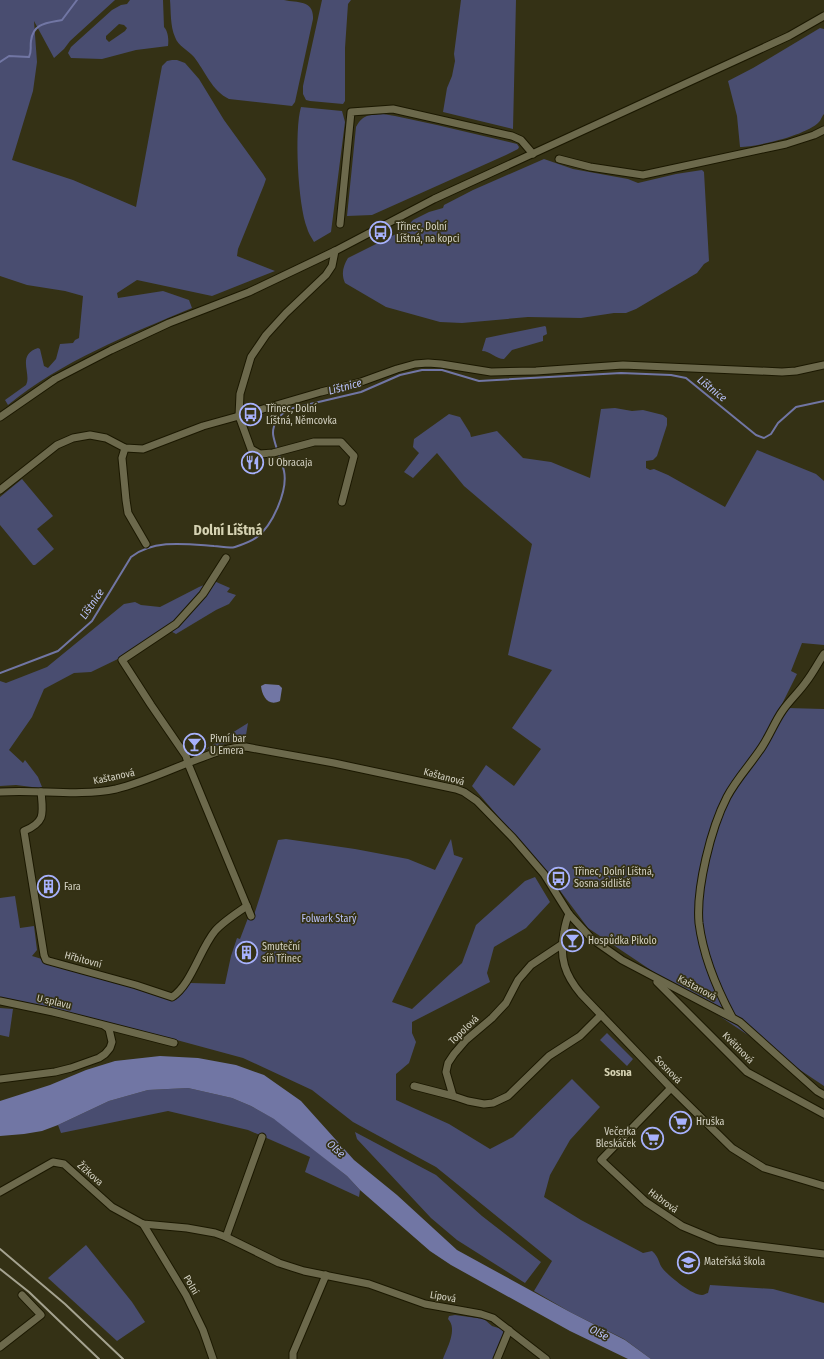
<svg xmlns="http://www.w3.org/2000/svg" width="824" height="1359" font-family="'Fira Sans Condensed',sans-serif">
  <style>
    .green { fill: #494d70; fill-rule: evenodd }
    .water { fill: #7176a4 }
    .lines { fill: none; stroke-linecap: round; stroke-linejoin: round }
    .stream { stroke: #7176a4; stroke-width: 2 }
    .minor-casing { stroke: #1b1800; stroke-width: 9 }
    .minor { stroke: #6c694c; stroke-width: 7 }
    .rail { stroke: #a5a390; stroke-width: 2 }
    .labels { text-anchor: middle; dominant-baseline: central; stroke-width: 3.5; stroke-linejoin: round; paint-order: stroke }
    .poi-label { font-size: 10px; fill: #d4d2c3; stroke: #343115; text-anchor: start }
    .street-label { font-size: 10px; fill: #d4d2c3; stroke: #343115 }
    .park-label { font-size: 10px; fill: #bac2fb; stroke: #343115 }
    .water-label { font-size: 11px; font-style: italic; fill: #b8c0f9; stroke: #343115 }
    .neighbourhood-label { font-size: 11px; font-weight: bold; fill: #d6d3b3; stroke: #343115 }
    .district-label { font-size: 14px; font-weight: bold; fill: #d6d3b3; stroke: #343115 }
  </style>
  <rect width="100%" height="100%" fill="#343115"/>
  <g class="green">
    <path d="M0,0H115L70,41L64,49L54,58L34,21L37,62L33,91L12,160L73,180L136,207L162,66L167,61L172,60H177L185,63L199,79L224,120L263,174L266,179L264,185L238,249L237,256L275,271L212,296L137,280L117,293L118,298L163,291L189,300L192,308C128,335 62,361 8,405L5,400L26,385C32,374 16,355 38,348L40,349L44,366L48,368L56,359L60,344L73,343L75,340L79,338L83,296L65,291L27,285L0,276Z"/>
    <path d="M130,0H163L164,27C168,31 169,40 168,46L136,50L102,59L71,58L68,53L71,47L112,10L121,5L127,4ZM119,24L124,25L127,28L125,31L109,42L106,39V36Z"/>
    <path d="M170,0H284C298,3 314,0 313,19L295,102L292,106L229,99C212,91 205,71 194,57C188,50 178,46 175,37C170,26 171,11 170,0Z"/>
    <path d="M322,0H351L348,4L345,48V101L343,104L310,101L306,100L303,94V86Z"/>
    <path d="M461,0H516L513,129L443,112L447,88L452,76L455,61L454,54Z"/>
    <path d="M820,28L824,29V114C822,116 821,120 819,122C807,135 757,147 740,147L737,116L728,81L753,68Z"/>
    <path d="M301,107L342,111L345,122L331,232L314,242C311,237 308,232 307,228C298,205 294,130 301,107Z"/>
    <path d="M383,114L395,116L437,125L517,144L519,147L518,149L506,155L372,215L347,216L356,127C363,114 369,115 383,114Z"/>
    <path d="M544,159L573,169L628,179L638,183L676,174L702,170L704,172L709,261L704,264L697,273L636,309L626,313H614L581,318L528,317L462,323L440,322L386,307L345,283C341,274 343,266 348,258L404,230L413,220L429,212L443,208L444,205L473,190Z"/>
    <path d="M545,326L546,327L547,334L543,336V341L512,350L504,359C496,359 490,351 482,351L486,338Z"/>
    <path d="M615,408L632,411L643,410L663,415L667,418V425L657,456L653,460L646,461V468L650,470L654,469L668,475L725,507L757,450L816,474L824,481V645L802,643L791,671L797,674L777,714L774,732L787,708L824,709V1086L588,928L546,872L472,786L486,765L514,786L541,749L512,728L552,670L508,655L532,544L464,486L437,453L413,478L404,472L419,453L413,447L414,439L449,414L460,417L470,433L471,437L497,431L523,458L551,462L590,478L601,409Z"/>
    <path d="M22,479L53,516L37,529L54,549L35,565H33L0,525V497Z"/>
    <path d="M214,581L230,588L227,592L236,595L229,604L216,610L176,634L167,629L120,658L91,672L74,673L44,689L32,717L9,750L23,763L25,760L38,777L42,787L40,788L16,785L0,786V681L6,683L47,667L124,604L135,602L141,605L160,607L199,587Z"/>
    <path d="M248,723L245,741H236L206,749Z"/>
    <path d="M286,839L355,849L408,859L435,870L451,839L454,855L463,858L392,1002L412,1009L462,963L476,925L525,881L535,877L550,902L526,928L494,947L487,973L490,982L412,1022V1033L416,1042L409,1063L396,1074V1100L449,1124L490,1149L513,1137L572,1079L600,1107L570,1140L550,1175L544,1197L581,1220L643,1253L652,1251C660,1258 658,1263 663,1269C670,1277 692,1295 702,1295C704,1295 707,1293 708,1293L710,1285L773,1289L824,1303V1359H651L624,1339L570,1312L534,1291L552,1261L436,1167L353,1122L312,1090L243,1058L173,1039L0,998V898L15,896L20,928L34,926L37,950L32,956L176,1000L186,981L191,983L225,984L231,956L237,938L240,939L248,918L254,915L278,840Z"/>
    <path d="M0,1008L13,1009L9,1037L0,1035Z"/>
    <path d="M607,1033L633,1059L627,1066L600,1040Z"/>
    <path d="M188,1088L232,1098L251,1106L278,1121L347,1176L360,1190L359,1197L305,1172L310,1157L248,1130L168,1111L61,1133L58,1125L109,1101L148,1090Z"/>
    <path d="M355,1132L436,1175L482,1216L541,1262L525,1283L457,1240L431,1218L357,1139Z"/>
    <path d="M86,1245L132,1302L145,1322L117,1341L48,1278Z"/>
    <path d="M455,1315L484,1319L492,1326L508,1331L496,1359H443C447,1348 458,1329 448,1319L449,1316Z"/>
  </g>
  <g class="water">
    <path d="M265,684L279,685L282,688L280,701C268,707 262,696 261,686Z"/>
    <path d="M160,1056L198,1058L236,1065L264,1075L301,1101L354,1160L397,1195L457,1250L570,1312L625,1340L651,1359H628L570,1331L451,1265L430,1251L360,1190L347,1176L274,1119L251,1106L232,1098L188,1088L148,1090L109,1101L58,1125L42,1131L24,1134L0,1136V1101L50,1085L86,1070L115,1061Z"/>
  </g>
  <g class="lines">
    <g class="stream">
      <path d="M0,62L9,56L29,57C32,51 30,47 31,41C33,23 47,23 62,20L77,0"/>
      <path d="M0,673L58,651L92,621L131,557C154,539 186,544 214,546C220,546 229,549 235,547C241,545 252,541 257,537C273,525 288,490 284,471C282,462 273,441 273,433C273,422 281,414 289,409L361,392L400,375L422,370H442L479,381L621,373L671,375L686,378L756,435L764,438L771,434L778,423L796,407L824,401"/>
    </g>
    <defs>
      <g id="minor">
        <path d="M559,159L590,167L643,175L786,144L814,135L824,130"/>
        <path d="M340,224L351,112L393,109L512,136L521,140L533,154"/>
        <path d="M335,251L332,266L326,275L286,313L266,335L251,357L240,394L239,416L321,392L361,382L397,369L415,364L428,363L441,364L491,372L536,371L623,365L782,372L796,371L824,365"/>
        <path d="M0,417L55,379L111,350L169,323L249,292L335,251L434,199L789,36L824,16"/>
        <path d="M125,448L122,458L126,500L128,513L146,544"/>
        <path d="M0,490L57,445L73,438L90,435L106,438L125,448L143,449L203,426L239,416L251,449L260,454L273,453L314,442H341L354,456L342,502"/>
        <path d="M226,558L203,594L176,624L122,660L151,705L186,756L189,766L251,916"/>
        <path d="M0,792C38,789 78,797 116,789C145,782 173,768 201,758C216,752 230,747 246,747L334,763L456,789L464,792L477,801L513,838L544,874L569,914L592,939L622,960L740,1022L817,1091L824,1095"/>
        <path d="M41,792C43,813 46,822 24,831L44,955L46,960L49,961L136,985L172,997C191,985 200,949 215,931C221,924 238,912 247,906"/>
        <path d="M569,914C566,920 565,926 564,932C559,958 565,975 581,994L671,1088L732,1148L764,1168L824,1186"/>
        <path d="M561,945L531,965L518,980L506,1003L492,1018L466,1040L454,1054L448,1063L446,1072L453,1096L468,1101L484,1104L493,1103L508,1096L549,1056L580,1036L601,1015"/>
        <path d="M657,982L747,1072L824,1114"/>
        <path d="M0,1001L53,1012L174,1043"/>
        <path d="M732,1017C717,989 703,955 699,923C696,888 711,828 727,797C737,778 751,764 762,747C770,735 775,721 783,710C790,700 799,692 806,682C813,673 818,663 824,654"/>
        <path d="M0,1079L55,1072L71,1068L99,1058L105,1054L110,1048L112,1042L109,1029L105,1026"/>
        <path d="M414,1086L453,1096"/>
        <path d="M671,1088L601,1160L646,1202L682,1226L718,1241L824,1254"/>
        <path d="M0,1192L53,1162L64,1164L112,1207L143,1224L187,1228L215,1233L226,1237L279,1263L304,1271L369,1284L425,1304L481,1314L493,1318L546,1359"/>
        <path d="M143,1224L186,1295L203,1330L213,1359"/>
        <path d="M226,1237L262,1137"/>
        <path d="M0,1347L41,1315L22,1295"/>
        <path d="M293,1359V1353L326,1275"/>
        <path d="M497,1359L509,1330"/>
      </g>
    </defs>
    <use href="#minor" class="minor-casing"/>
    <use href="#minor" class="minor"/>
    <g class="rail">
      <path d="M0,1249L65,1304L123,1359"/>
      <path d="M0,1269L29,1292L99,1359"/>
    </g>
  </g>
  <defs>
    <symbol id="bus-ring" viewBox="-11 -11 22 22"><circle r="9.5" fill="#343115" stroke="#a7b1fc" stroke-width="1.5"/><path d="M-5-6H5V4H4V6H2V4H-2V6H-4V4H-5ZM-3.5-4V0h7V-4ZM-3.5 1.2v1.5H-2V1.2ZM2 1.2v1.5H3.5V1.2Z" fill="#a7b1fc"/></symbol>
    <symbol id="restaurant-ring" viewBox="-11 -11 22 22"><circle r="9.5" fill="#343115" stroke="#a7b1fc" stroke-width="1.5"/><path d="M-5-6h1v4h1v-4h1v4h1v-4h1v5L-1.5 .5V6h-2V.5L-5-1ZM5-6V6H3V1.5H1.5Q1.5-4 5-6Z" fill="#a7b1fc"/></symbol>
    <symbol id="bar-ring" viewBox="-11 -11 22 22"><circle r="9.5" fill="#343115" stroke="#a7b1fc" stroke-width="1.5"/><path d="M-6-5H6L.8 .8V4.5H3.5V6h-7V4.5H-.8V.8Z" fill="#a7b1fc"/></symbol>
    <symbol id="building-ring" viewBox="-11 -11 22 22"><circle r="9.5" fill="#343115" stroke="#a7b1fc" stroke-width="1.5"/><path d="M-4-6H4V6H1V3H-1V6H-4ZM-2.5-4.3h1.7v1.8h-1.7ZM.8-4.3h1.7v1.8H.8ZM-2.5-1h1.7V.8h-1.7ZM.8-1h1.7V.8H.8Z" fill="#a7b1fc"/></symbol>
    <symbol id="supermarket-ring" viewBox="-11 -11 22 22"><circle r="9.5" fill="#343115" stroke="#a7b1fc" stroke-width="1.5"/><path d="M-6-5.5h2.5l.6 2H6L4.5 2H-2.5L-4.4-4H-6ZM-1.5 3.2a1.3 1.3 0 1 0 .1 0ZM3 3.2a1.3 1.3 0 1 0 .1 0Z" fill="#a7b1fc"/></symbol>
    <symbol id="school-ring" viewBox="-11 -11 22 22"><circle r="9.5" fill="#343115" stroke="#a7b1fc" stroke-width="1.5"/><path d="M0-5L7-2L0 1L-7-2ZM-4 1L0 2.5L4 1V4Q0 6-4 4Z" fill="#a7b1fc"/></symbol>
  </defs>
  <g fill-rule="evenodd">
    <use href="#bus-ring" x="368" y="220" width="25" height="25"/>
    <use href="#bus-ring" x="238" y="402" width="25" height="25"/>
    <use href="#restaurant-ring" x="240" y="450" width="25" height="25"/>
    <use href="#bar-ring" x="182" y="732" width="25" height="25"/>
    <use href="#bus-ring" x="546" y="866" width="25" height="25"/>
    <use href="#building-ring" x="36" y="874" width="25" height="25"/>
    <use href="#bar-ring" x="560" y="928" width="25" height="25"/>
    <use href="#building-ring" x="234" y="940" width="25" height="25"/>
    <use href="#supermarket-ring" x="668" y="1110" width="25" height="25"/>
    <use href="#supermarket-ring" x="640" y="1126" width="25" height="25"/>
    <use href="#school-ring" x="676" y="1250" width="25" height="25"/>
  </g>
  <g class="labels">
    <g class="poi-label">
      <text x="396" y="227">Třinec, Dolní<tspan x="396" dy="12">Líštná, na kopci</tspan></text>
      <text x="266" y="409">Třinec, Dolní<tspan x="266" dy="12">Líštná, Němcovka</tspan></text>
      <text x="268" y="463">U Obracaja</text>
      <text x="210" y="739">Pivní bar<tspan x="210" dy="12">U Emera</tspan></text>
      <text x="574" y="872">Třinec, Dolní Líštná,<tspan x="574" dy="12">Sosna sídliště</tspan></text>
      <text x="64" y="887">Fara</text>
      <text x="588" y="941">Hospůdka Pikolo</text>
      <text x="262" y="947">Smuteční<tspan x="262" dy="12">síň Třinec</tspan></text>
      <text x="696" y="1122">Hruška</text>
      <text x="636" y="1132" text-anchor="end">Večerka<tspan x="636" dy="12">Bleskáček</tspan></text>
      <text x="704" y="1262">Mateřská škola</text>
    </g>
    <g class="street-label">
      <text transform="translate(114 777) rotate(-12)">Kaštanová</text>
      <text transform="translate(444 777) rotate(15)">Kaštanová</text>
      <text transform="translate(83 960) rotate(15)">Hřbitovní</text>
      <text transform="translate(697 988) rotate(28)">Kaštanová</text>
      <text transform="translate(54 1002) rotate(13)">U splavu</text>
      <text transform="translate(464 1030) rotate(-44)">Topolová</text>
      <text transform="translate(738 1048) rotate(45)">Květinová</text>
      <text transform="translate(668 1070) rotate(46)">Sosnová</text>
      <text transform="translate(90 1174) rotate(41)">Žižkova</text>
      <text transform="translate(663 1201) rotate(36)">Habrová</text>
      <text transform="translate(191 1285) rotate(60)">Polní</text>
      <text transform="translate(443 1297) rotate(10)">Lípová</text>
    </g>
    <g class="park-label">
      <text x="329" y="919">Folwark Starý</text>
    </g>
    <g class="water-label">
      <text transform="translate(345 387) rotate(-15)">Líštnice</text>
      <text transform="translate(712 389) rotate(39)">Líštnice</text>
      <text transform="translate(92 604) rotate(-56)">Líštnice</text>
      <text transform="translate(336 1149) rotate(42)">Olše</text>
      <text transform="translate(599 1333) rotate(26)">Olše</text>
    </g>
    <g class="neighbourhood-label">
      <text x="618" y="1072">Sosna</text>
    </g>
    <g class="district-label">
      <text x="228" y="530">Dolní Líštná</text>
    </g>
  </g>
</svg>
